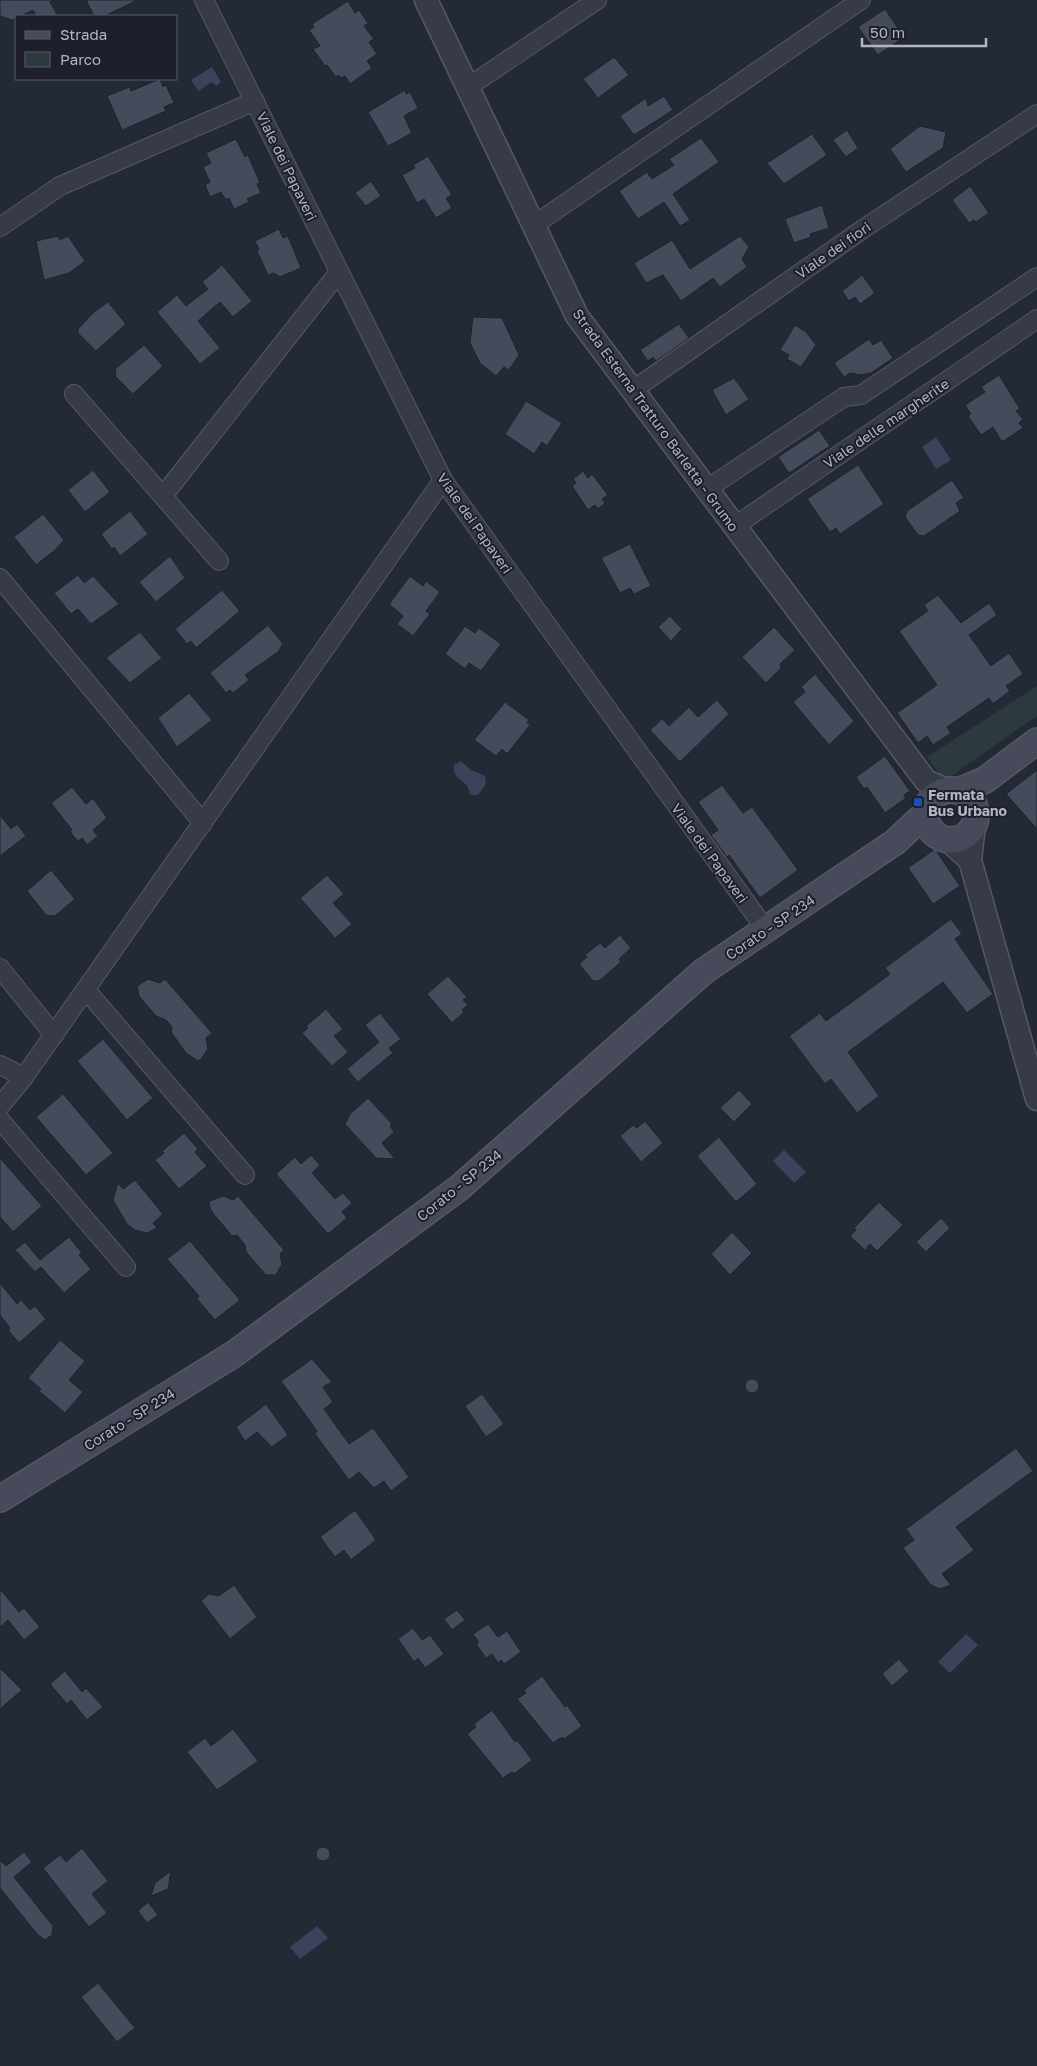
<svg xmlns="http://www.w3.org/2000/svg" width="1037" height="2066" font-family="'Golos Text',sans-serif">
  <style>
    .green { fill: #2c3a3d }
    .water { fill: #3a425c }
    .building { fill: #464b5b; stroke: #1f222e }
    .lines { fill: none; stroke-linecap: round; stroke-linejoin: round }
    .minor-casing { stroke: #555965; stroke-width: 20 }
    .tertiary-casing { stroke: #555965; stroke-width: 25 }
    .secondary-casing { stroke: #555965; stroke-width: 28 }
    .minor { stroke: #373b47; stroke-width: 18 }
    .tertiary { stroke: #373b47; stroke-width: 22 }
    .secondary { stroke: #464a5a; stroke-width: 25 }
    .transit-dot { fill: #1a4fb4; stroke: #1d202c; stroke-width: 2 }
    .labels { text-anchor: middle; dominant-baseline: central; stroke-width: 4; stroke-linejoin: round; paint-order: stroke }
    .street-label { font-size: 14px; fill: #b2b6c3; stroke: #1d202c }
    .poi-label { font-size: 14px; font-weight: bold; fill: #b2b6c3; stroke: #1d202c; text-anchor: start }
  </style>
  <rect width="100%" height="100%" fill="#242936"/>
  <path class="green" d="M1037,686V716L944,781L927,757Z"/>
  <g class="water">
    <path d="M212,67L221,82L216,86L212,82L198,91L191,80Z"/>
    <path d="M936,437L951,460L936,469L922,447Z"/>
    <path d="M461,761L471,770L485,776L486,784L478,795H471C469,792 469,789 468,787C462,779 452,778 454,765Z"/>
    <path d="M784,1150L806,1172L794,1183L773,1161Z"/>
    <path d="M966,1634L978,1645L950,1673L938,1662Z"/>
    <path d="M317,1926L328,1938L300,1959L290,1947Z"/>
  </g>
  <g class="building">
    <path d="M0,0H54L50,2L58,16H36L33,10L12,20L0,16Z"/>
    <path d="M86,0H137L105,16H94Z"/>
    <path d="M348,1L355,13L359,10L368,23L364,26L374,39L369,42L377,54L367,61L372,68L350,84L345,76L341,78L339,75L336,77L327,65L325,66L313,49L320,46L309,30L314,27L312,24Z"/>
    <path d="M885,9L904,37L878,55L858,27Z"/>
    <path d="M614,57L629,75L598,98L583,79Z"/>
    <path d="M160,79L163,87L166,85L174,103L164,107L166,111L122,130L107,96L130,87L131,91Z"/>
    <path d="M405,90L406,94L410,92L418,108L404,116L412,133L388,146L368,112Z"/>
    <path d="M664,96L673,110L634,135L620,116L646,98L648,106Z"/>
    <path d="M920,126L946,132L943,148L906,172L890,149Z"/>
    <path d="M847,130L858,148L846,157L833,140Z"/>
    <path d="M812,134L827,155L784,184L767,163Z"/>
    <path d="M701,138L719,162L673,194L690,220L680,226L664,202L638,219L619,191L647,172L652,179L674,165L669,159Z"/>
    <path d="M236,139L245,157L248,155L260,183L257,184L261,193L247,199L249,202L234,209L229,198L226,200L221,192L210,197L205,185L210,182L203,167L211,163L206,153Z"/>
    <path d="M428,156L452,195L446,198L452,208L436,218L424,199L417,203L402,175L415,168L413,165Z"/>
    <path d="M371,181L381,196L366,206L355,193Z"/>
    <path d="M970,186L989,213L976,222L974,220L969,223L952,200Z"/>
    <path d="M822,205L829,228L810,234L811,237L794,243L785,219Z"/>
    <path d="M279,229L283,238L288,236L301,268L280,277L274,273L268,275L257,251L259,249L255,241Z"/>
    <path d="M58,236L60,240L68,236L85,261L69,273L44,280L36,241Z"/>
    <path d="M740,236L749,247L742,259L747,267L720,287L713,278L681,301L663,275L646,283L634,263L672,240L690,269Z"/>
    <path d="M222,265L252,301L233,317L220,302L198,321L220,348L200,364L157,312L177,295L186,306L208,289L202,282Z"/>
    <path d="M862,275L875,293L860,304L855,297L849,301L842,291Z"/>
    <path d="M108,302L126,324L96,351L78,333V329L94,312Z"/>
    <path d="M473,317L502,318L519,355L509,370L504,367L496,376L480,363L470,343Z"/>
    <path d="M679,324L689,338L656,361L653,357L648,361L640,350Z"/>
    <path d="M795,325L806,332L816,345L801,367L787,359L789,355L780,350Z"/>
    <path d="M869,339L873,345L881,340L893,358L871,373L861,375L850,373L844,377L834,363Z"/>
    <path d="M144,345L163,366L133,394L116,377L115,369Z"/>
    <path d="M999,375L1020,409L1016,411L1023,419L1019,423L1023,428L1002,442L993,427L981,435L968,416L971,414L965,405L985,392L981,387Z"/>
    <path d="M734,378L749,399L726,415L712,390Z"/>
    <path d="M526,401L562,423L547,446L542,442L534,454L505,434Z"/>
    <path d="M819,430L830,446L789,473L778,457Z"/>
    <path d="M858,465L884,504L840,534L836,528L830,532L807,499Z"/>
    <path d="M93,470L110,492L85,512L68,490Z"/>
    <path d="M583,471L588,478L592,474L608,495L602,499L605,503L598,509L595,505L588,510L572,486L576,483L573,479Z"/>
    <path d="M952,480L964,498L956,503L960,511L924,536L918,535L905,517L907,511Z"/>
    <path d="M130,511L148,534L120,556L114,547L112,549L101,534Z"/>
    <path d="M43,514L64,540L55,550L36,565L14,537Z"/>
    <path d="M630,544L651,586L634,594L630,588L620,593L601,558Z"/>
    <path d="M170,556L185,578L156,602L139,582Z"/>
    <path d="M78,575L84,583L93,576L119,604L91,624L78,609L71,614L54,593Z"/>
    <path d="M410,576L423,586L426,581L440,592L426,611L430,614L413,636L397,624L403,616L389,604Z"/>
    <path d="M222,590L240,611L196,648L191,641L187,644L175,629Z"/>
    <path d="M938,595L961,623L989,603L997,615L969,635L991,666L1009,653L1023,674L1006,686L1010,691L993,704L989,698L947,727L951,733L933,745L927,736L918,743L897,713L937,685L899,631L928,611L924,605Z"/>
    <path d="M670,616L682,629L671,641L658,627Z"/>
    <path d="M268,625L283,644L278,652L245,675L249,680L233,693L230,690L226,693L210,673Z"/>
    <path d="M465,626L475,633L479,628L501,644L481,671L469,663L465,669L445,654Z"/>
    <path d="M774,627L795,650L780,664L781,668L766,683L742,657Z"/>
    <path d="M140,632L162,658L130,683L106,658Z"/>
    <path d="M815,674L854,721L829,745L793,702L805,692L801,687Z"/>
    <path d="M189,693L212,720L177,747L158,718Z"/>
    <path d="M717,700L729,714L680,762L650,730L662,719L669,726L689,707L698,717Z"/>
    <path d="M505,702L529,720L527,722L530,725L507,754L502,749L496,756L474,740Z"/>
    <path d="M885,756L910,791L904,795L906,798L885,813L867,787L864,789L856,777Z"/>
    <path d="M1037,770V829L1006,794Z"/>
    <path d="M722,785L743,813L752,807L798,870L760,898L729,855L727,857L711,835L718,830L698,802Z"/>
    <path d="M72,787L86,804L93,798L107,818L93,830L98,836L87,845L82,838L78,841L70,832L72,830L51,803Z"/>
    <path d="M0,815L11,829L17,824L26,836L0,856Z"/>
    <path d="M935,849L960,886L933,904L908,868Z"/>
    <path d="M51,870L75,899L55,916L46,915L27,891Z"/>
    <path d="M327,875L344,894L333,903L352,924L335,938L300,898Z"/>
    <path d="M951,919L962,934L955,939L993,994L967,1013L943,982L848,1052L879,1096L857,1113L831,1079L825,1084L789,1036L820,1013L826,1021L890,974L885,968Z"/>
    <path d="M620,935L631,948L619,959L621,962L599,981H593L579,964L587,957L585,955L600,943L605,948Z"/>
    <path d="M448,976L467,997L463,1000L468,1005L462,1010L464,1012L452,1023L427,994Z"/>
    <path d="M148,979L160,983L165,979L212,1033L206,1038L208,1049L201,1059L198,1061L186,1053L171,1032L172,1027L166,1020L156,1016L139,996L137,986Z"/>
    <path d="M326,1009L343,1029L334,1036L348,1052L332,1066L302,1033L308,1028L306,1026Z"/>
    <path d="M380,1013L401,1039L389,1048L393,1053L358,1082L347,1069L379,1042L365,1025Z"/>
    <path d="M103,1039L153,1098L127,1120L77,1061Z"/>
    <path d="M739,1090L752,1104L734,1122L720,1108Z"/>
    <path d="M63,1094L113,1153L86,1175L36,1117Z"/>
    <path d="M368,1098L392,1124L390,1126L394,1132L382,1143L395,1159L376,1158L345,1124L350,1114Z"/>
    <path d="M645,1121L663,1143L641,1162L620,1136L633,1125L637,1128Z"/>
    <path d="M184,1133L198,1149L195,1152L207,1166L179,1189L155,1160L164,1153L162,1151Z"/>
    <path d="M719,1137L757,1184L736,1202L697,1156Z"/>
    <path d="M311,1155L320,1165L312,1173L335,1199L343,1193L352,1203L342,1212L347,1218L328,1234L276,1174L295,1157L301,1164Z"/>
    <path d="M0,1158L42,1206L13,1232L0,1217Z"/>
    <path d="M135,1180L163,1214L153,1223L157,1228L147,1233L135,1230L127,1224L113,1200L118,1183L123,1189Z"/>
    <path d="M223,1196L233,1200L238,1196L284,1250L280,1254L282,1264L276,1275H266L246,1252L245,1245L237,1235L232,1236L212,1212L209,1205L210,1201Z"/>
    <path d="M879,1202L903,1225L877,1251L870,1244L865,1250L850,1236L856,1230L854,1228Z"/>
    <path d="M941,1218L950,1228L926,1252L916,1242Z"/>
    <path d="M732,1232L752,1253L730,1275L711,1254Z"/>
    <path d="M69,1237L82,1253L79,1255L91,1269L64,1293L41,1267L35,1272L15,1250L25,1242L40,1260Z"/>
    <path d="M190,1241L240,1300L215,1320L197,1299L199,1296L167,1259Z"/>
    <path d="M0,1283L17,1304L21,1300L30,1310L35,1306L46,1319L19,1343L8,1330L10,1328L0,1315Z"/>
    <path d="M60,1340L85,1361L69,1380L83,1392L65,1413L39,1391L41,1389L28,1378Z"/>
    <path d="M312,1359L332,1382L323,1387L333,1402L324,1409L349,1444L373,1428L409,1477L391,1491L384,1481L374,1488L359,1472L349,1480L315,1434L317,1431L281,1381Z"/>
    <circle cx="752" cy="1386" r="7"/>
    <path d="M482,1394L504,1424L486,1437L465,1406Z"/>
    <path d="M266,1404L288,1435L272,1447L257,1432L245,1441L236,1427Z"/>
    <path d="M1016,1448L1033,1471L956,1527L974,1550L942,1574L951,1585L939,1589L930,1584L903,1548L914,1540L906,1529Z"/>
    <path d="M355,1510L376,1540L351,1560L344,1550L335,1557L320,1537Z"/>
    <path d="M234,1585L257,1617L230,1639L201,1601L209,1594L219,1596Z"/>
    <path d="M0,1589L19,1612L24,1608L40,1627L24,1640L8,1620L0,1627Z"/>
    <path d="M457,1610L465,1620L452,1630L444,1619Z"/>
    <path d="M488,1624L498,1637L507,1631L521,1652L504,1664L501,1660L498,1663L492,1654L486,1658L476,1644L479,1642L473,1634Z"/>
    <path d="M413,1628L422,1640L430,1635L444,1654L425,1668L418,1658L414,1662L398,1639Z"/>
    <path d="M899,1659L909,1671L892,1686L882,1674Z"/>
    <path d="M0,1668L22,1690L0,1709Z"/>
    <path d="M65,1671L82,1692L86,1688L103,1707L87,1720L71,1700L67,1704L50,1684Z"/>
    <path d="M542,1676L565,1707L567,1705L582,1726L564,1739L562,1737L553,1743L517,1699L526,1693L524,1690Z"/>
    <path d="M492,1710L515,1742L517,1740L532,1760L514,1774L512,1772L503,1778L467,1734L476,1727L474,1724Z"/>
    <path d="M233,1729L258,1761L217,1790L187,1752L205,1738L211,1746Z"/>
    <circle cx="323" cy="1854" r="7"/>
    <path d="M82,1848L108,1881L92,1894L107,1913L89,1927L43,1868L60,1855L66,1862Z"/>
    <path d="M24,1852L32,1862L14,1877L53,1926L52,1935L45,1940L37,1934L0,1888V1860L6,1866Z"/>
    <path d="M171,1871L168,1889L151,1896L155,1883Z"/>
    <path d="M148,1902L158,1915L147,1923L138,1911Z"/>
    <path d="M98,1983L135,2028L117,2042L81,1997Z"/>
  </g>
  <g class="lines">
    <defs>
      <g id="minor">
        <path d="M204,0L443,480L766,930"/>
        <path d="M468,87L597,0"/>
        <path d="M534,225L861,0"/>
        <path d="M0,227L60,186L255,101"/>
        <path d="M633,390L863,229L1037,114"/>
        <path d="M74,394L219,561"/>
        <path d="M707,489L844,397L861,395L1037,277"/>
        <path d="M163,496L339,272"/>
        <path d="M735,526L1037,319"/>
        <path d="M0,578L203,823"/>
        <path d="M0,968L54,1035"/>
        <path d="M86,990L245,1175"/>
        <path d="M0,1065L24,1077"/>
        <path d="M0,1106L24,1077L443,480"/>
        <path d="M0,1120L126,1267"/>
      </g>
      <g id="tertiary">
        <path d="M426,0L577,316L926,781L946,790"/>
        <path d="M974,825L970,860L1037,1099"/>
        <path d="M948,840L970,860"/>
      </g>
      <g id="secondary">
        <circle cx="951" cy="815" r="25"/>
        <path d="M959,791L985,780L1037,741"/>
        <path d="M0,1499L234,1354L459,1188L704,971L895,842L925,814"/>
      </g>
    </defs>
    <use href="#minor" class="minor-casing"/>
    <use href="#tertiary" class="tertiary-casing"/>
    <use href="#secondary" class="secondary-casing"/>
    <use href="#minor" class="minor"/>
    <use href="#tertiary" class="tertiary"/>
    <use href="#secondary" class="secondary"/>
  </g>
  <rect class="transit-dot" x="913" y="797" width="10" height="10" rx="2.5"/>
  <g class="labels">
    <g class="street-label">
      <text transform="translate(287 166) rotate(64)">Viale dei Papaveri</text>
      <text transform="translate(833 250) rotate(-35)">Viale dei fiori</text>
      <text transform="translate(656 420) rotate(54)">Strada Esterna Tratturo Barletta - Grumo</text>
      <text transform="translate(886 423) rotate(-34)">Viale delle margherite</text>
      <text transform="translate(475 523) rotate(55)">Viale dei Papaveri</text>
      <text transform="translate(710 853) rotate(54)">Viale dei Papaveri</text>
      <text transform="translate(770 927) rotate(-34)">Corato - SP 234</text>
      <text transform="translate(459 1185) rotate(-39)">Corato - SP 234</text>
      <text transform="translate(129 1419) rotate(-32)">Corato - SP 234</text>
    </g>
    <g class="poi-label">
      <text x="928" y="794">Fermata<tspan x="928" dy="16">Bus Urbano</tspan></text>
    </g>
  </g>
  <rect x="15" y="15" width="162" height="65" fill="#1d202c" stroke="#595c68"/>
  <rect x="25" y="31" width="25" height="8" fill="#464a5a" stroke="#595c68"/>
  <text x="60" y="40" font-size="15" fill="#b2b6c3">Strada</text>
  <rect x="25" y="52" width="25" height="15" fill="#2c3a3d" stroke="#595c68"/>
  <text x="60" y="65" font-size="15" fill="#b2b6c3">Parco</text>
  <path d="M862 38v8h124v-8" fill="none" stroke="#b2b6c3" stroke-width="2.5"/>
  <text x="870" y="38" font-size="15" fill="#b2b6c3" stroke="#1d202c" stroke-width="4" paint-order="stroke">50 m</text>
</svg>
